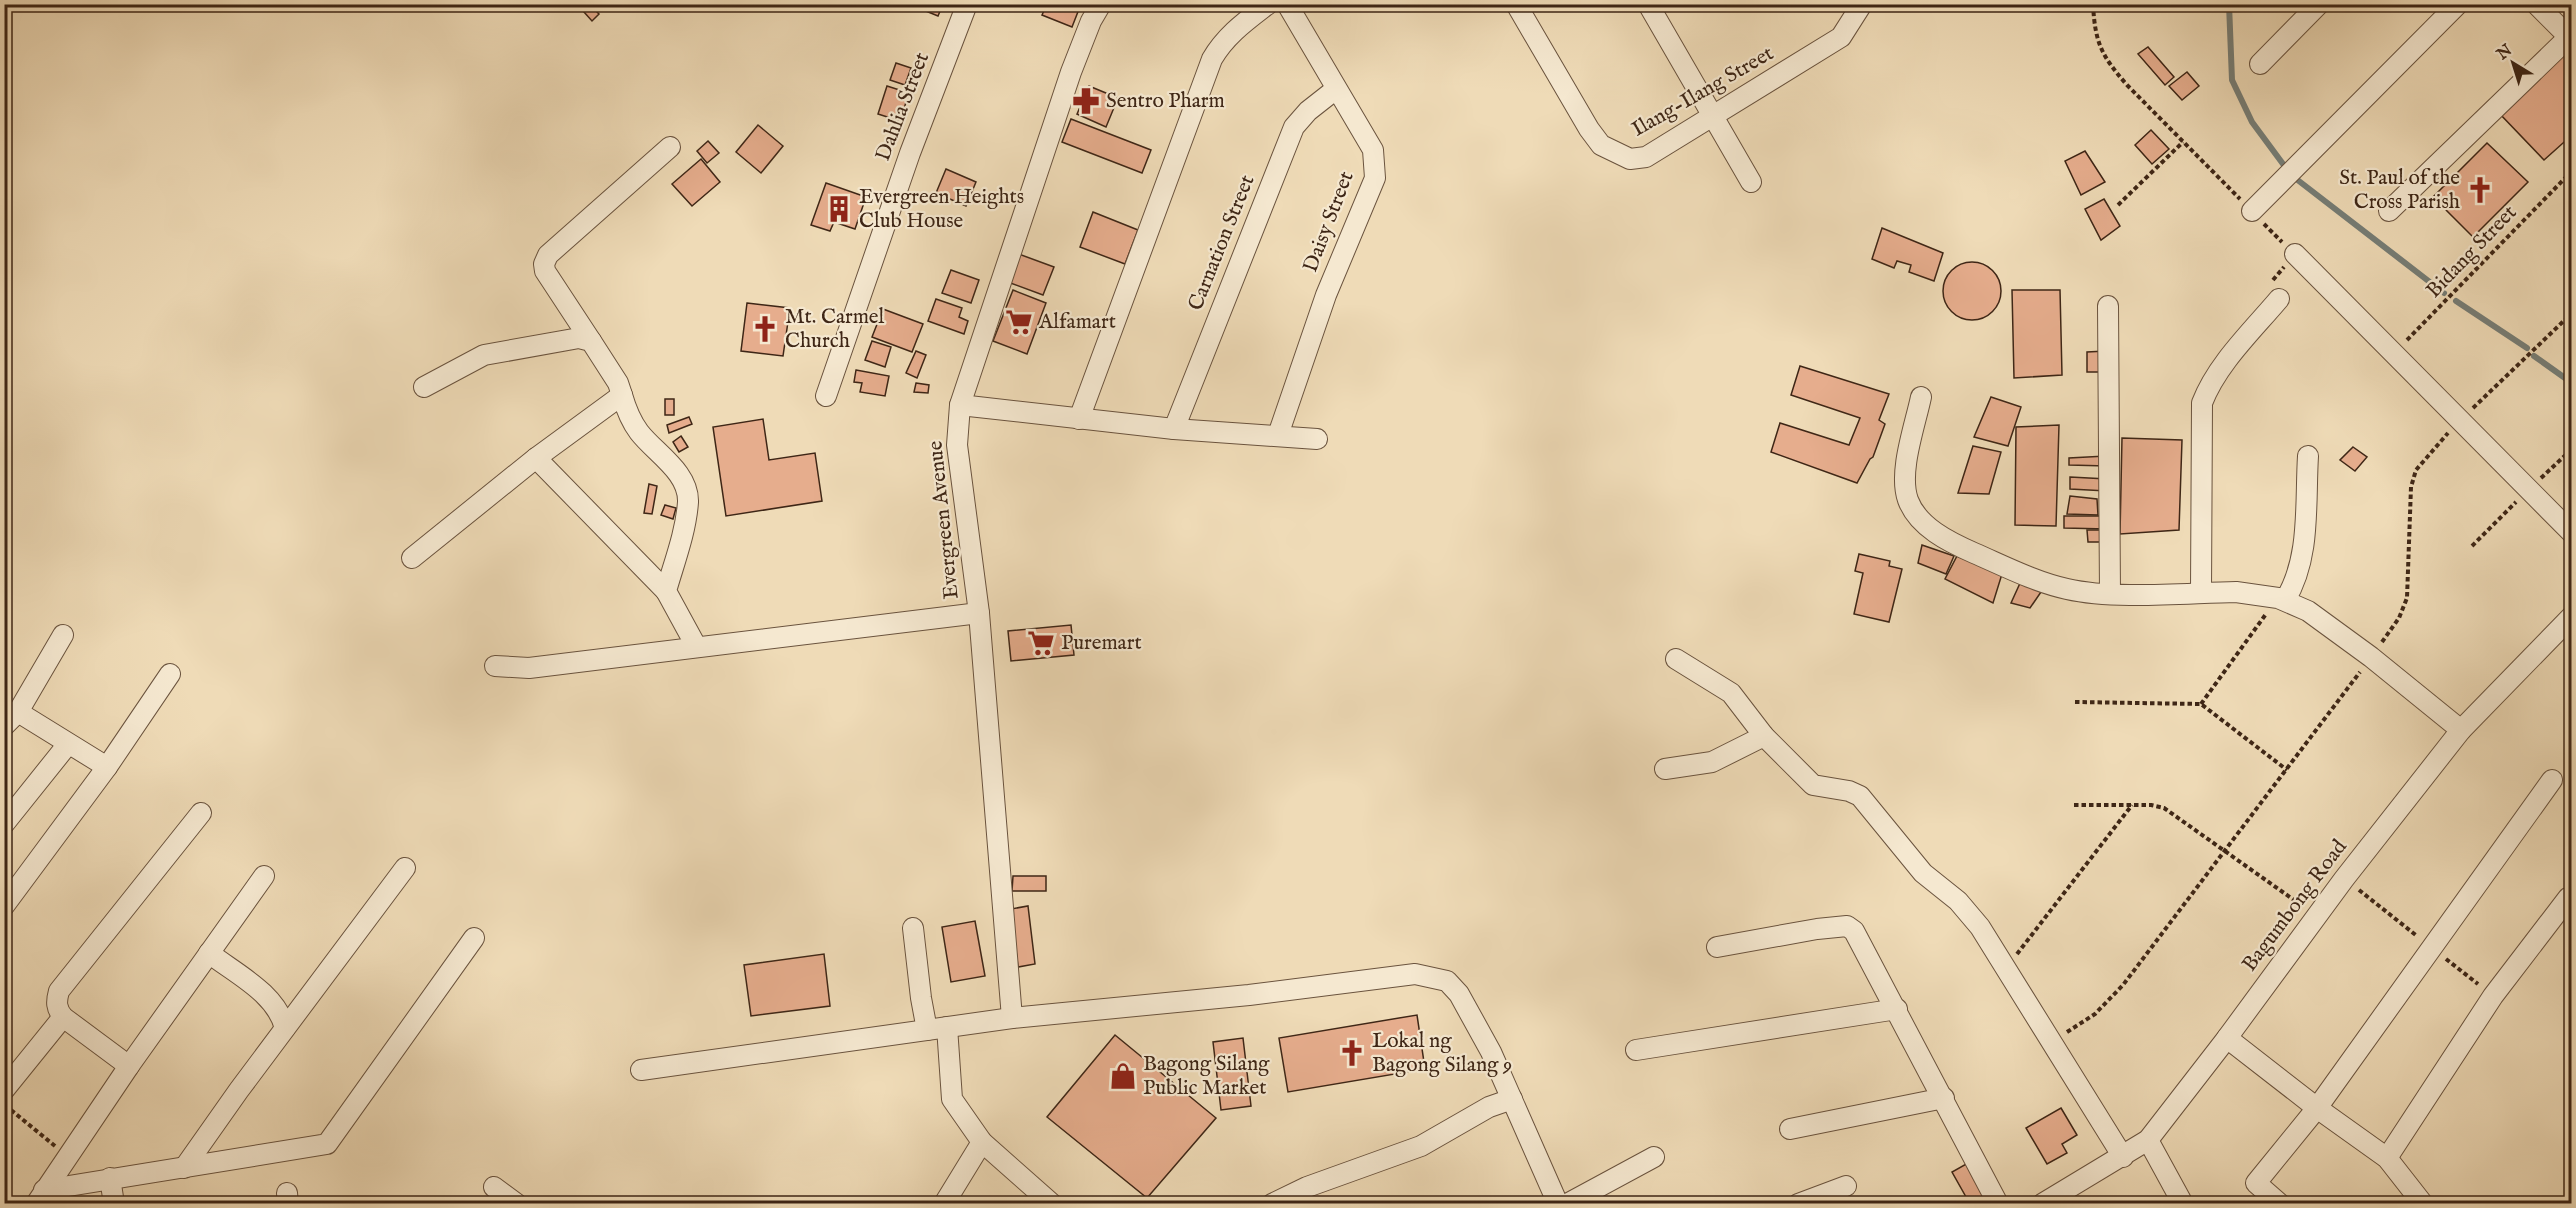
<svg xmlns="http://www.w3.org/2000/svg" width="2576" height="1208" font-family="'IM FELL English',serif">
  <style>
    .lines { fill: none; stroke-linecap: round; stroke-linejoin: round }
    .stream { stroke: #767e77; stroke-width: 6 }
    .building { fill: #e6ad8d; stroke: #3e2616; stroke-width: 1.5 }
    .minor-casing { stroke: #6a533e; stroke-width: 22 }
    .path { stroke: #3e2616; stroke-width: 4; stroke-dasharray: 4.5 3; stroke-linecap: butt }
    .minor { stroke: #f5e8d0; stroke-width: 20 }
    .labels { text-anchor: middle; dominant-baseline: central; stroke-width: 4.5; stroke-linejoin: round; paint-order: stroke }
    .street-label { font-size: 21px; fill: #3e2616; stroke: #f5e8d0 }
    .poi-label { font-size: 21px; fill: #3e2616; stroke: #f5e8d0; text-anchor: start }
  </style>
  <rect width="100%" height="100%" fill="#efdbb7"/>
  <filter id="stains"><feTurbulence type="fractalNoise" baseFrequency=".00333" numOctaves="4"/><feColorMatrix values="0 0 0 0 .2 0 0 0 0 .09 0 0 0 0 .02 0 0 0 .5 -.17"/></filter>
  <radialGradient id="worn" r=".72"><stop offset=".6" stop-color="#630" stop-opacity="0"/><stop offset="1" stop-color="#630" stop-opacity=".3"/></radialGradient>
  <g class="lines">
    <g class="stream">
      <path d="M2229,4L2232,80L2252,122L2286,168"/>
      <path d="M2295,178L2444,293"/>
      <path d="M2456,301L2527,348"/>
      <path d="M2534,356L2572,383"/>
    </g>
  </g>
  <g class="building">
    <path d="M917,4H943L938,16L916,7Z"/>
    <path d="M1047,4H1081L1072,27L1042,15Z"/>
    <path d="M591,6L599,14L592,21L584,12Z"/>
    <path d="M2572,46V135L2544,160L2499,113Z"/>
    <path d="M2148,47L2174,77L2165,85L2138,54Z"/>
    <path d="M896,63L911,68L905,85L890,80Z"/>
    <path d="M2187,72L2199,86L2182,100L2169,86Z"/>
    <path d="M887,86L909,93L900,121L878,114Z"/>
    <path d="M1089,86L1118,98L1106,127L1077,114Z"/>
    <path d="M1071,119L1151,150L1142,173L1062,142Z"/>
    <path d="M758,125L783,146L761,173L736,152Z"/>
    <path d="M2151,130L2169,149L2152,164L2135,145Z"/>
    <path d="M708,141L719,153L707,163L697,151Z"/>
    <path d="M2487,143L2528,182L2473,237L2433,197Z"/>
    <path d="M2085,151L2105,182L2081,195L2065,161Z"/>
    <path d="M701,159L720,182L692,206L672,184Z"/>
    <path d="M946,169L976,182L966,206L936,193Z"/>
    <path d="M826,183L866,197L855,229L834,222L830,231L811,225Z"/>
    <path d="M2104,199L2120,226L2101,240L2085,209Z"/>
    <path d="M1093,212L1138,230L1125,264L1080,247Z"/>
    <path d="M1882,228L1943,253L1934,281L1909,272L1911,265L1897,261L1894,268L1872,259Z"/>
    <path d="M1016,253L1054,267L1043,295L1005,281Z"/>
    <circle cx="1972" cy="291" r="29"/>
    <path d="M951,270L979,280L971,303L942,293Z"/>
    <path d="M1013,290L1046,303L1027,354L993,341Z"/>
    <path d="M2012,290H2060L2062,375L2014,378Z"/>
    <path d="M936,299L962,308L959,317L968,321L964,334L928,321Z"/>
    <path d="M747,303L790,308L783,356L741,351Z"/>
    <path d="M883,309L923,324L912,352L872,337Z"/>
    <path d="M872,341L891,347L885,367L865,360Z"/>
    <path d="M916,351L926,355L917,378L906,373Z"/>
    <path d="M2106,351V372H2087V352Z"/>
    <path d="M1800,366L1889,394L1879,420L1885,424L1873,457L1870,459L1857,483L1771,452L1780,423L1849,445L1860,418L1791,395Z"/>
    <path d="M856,370L889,376L885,396L860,392L862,383L854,382Z"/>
    <path d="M916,383L929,385L928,393L914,392Z"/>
    <path d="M1991,397L2021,407L2008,446L1974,437Z"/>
    <rect x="665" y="399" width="9" height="16"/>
    <path d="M689,417L692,424L669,433L667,425Z"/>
    <path d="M763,419L769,460L815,453L822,501L726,516L713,427Z"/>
    <path d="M2059,425L2056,526L2015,525L2016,427Z"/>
    <path d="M681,436L688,447L679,452L673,442Z"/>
    <path d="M2122,438L2182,440L2179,530L2120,534Z"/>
    <path d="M1973,446L2001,452L1989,494L1958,493Z"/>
    <path d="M2353,447L2367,457L2355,471L2340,460Z"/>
    <path d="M2106,456L2107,466L2069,465V458Z"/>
    <path d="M2070,477L2107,479V491L2070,489Z"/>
    <path d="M649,484L657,486L652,514L644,513Z"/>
    <path d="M2070,496L2097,499L2098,515L2067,514Z"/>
    <path d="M665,505L676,508L673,519L661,515Z"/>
    <path d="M2064,516H2107V529L2064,528Z"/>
    <path d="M2087,530H2108V542H2088Z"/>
    <path d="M1922,545L1954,556L1946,574L1918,563Z"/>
    <path d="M1859,554L1890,561L1889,566L1902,569L1889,622L1854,614L1863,573L1855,571Z"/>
    <path d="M1957,556L2002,574L1993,603L1945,579Z"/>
    <path d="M2021,581L2041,592L2030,608L2011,603Z"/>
    <path d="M1071,625L1074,655L1011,661L1008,631Z"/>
    <path d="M1013,876H1046V891H1012Z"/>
    <path d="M1028,906L1035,964L1018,967L1011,909Z"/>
    <path d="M975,921L985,976L951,982L942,927Z"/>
    <path d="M824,954L830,1006L751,1016L744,965Z"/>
    <path d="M1417,1015L1425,1069L1288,1092L1279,1038Z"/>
    <path d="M1115,1035L1216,1118L1147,1198L1047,1117Z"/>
    <path d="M1243,1038L1251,1106L1221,1110L1213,1042Z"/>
    <path d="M2061,1108L2077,1135L2062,1144L2067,1153L2047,1164L2026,1128Z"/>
    <path d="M1968,1163L1991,1204H1970L1952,1172Z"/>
  </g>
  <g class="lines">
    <defs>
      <g id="minor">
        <path d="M1516,4L1589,129L1601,145L1630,159L1646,157L1841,37L1862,4"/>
        <path d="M1648,4L1751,182"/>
        <path d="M2536,4L2572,40"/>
        <path d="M2260,64L2319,4"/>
        <path d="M2252,211L2458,4"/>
        <path d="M2389,211L2569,37"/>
        <path d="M2295,254L2572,533"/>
        <path d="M2108,306L2110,594"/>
        <path d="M591,341L545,271L544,264L548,255L670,147"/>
        <path d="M424,387L484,355L579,338L591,341L618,383L622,395"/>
        <path d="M826,396L910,153L967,4"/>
        <path d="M1921,397C1915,426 1898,472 1908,500C1918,527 1949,542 1974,553C2004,566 2035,582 2067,589C2115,600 2185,593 2236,592L2278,598L2308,611L2371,657L2461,730"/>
        <path d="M960,405L1174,429L1317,439"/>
        <path d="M1079,419L1212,59C1226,35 1246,21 1268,4"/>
        <path d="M1174,429L1294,127L1308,111L1336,89"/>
        <path d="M1278,435L1326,295L1375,178L1373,150L1287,4"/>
        <path d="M536,458L666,591"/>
        <path d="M412,558L536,458L622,395C626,409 630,420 639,432C655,453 689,472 688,502C686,532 674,563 666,591L696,646"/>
        <path d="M2201,592L2202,403C2217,364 2252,331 2279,299"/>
        <path d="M2285,600C2311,558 2305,504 2308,456"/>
        <path d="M1676,659L1731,693L1764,736L1813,785L1849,791L1860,796L1923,873L1958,901L1980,927L2123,1157"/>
        <path d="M495,666L529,668L979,613"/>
        <path d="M18,712L107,767"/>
        <path d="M4,726L18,712L63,635"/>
        <path d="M1665,769L1712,762L1764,736"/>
        <path d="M4,824L68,744"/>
        <path d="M4,906L107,767L170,674"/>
        <path d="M913,928L921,998L927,1030"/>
        <path d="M1717,947L1817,929L1847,926L1854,931L1998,1204"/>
        <path d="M209,953C236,974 276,993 285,1028"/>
        <path d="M1012,1018L979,613L957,445L960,405L1071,72L1091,21L1101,4"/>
        <path d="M947,1027L952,1099L982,1142L1052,1204"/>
        <path d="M2227,1038L2317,1108L2387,1158L2423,1204"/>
        <path d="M1636,1050L1897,1009"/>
        <path d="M129,1066L63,1017C56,1008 56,1002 59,991L201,813"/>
        <path d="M641,1070L1012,1018L1249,995L1415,974L1447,981L1459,994L1491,1052L1558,1204"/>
        <path d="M4,1090L63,1017"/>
        <path d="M1790,1129L1944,1098"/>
        <path d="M2148,1140L2183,1204"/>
        <path d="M2387,1158L2493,996L2568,898"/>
        <path d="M184,1168L239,1090L405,868"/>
        <path d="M110,1178L114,1204"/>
        <path d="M494,1187L517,1204"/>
        <path d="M44,1190L327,1144L474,938"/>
        <path d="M287,1193L288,1204"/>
        <path d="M36,1204L129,1066L264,876"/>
        <path d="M944,1204L982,1142"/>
        <path d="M1272,1204L1307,1187L1421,1146L1489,1107L1512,1099"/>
        <path d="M1567,1204L1654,1157"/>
        <path d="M1798,1204L1846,1186"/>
        <path d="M2042,1204L2148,1140L2227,1038L2344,879L2461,730L2572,616"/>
        <path d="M2280,1204L2256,1183L2317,1108L2552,780"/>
      </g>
    </defs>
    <use href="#minor" class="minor-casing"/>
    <g class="path">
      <path d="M2093,4C2095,44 2102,56 2127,85L2240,199"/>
      <path d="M2118,205L2183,142"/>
      <path d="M2264,224L2282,242"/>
      <path d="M2273,280L2284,267"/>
      <path d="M2407,340L2572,171"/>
      <path d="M2473,408L2572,313"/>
      <path d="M2541,478L2572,449"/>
      <path d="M2472,546L2516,502"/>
      <path d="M2382,642L2399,618L2407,598L2411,487L2416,470L2448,433"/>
      <path d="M2075,702L2201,704L2287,770"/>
      <path d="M2201,704L2266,614"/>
      <path d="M2074,805H2151L2164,808L2301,905"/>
      <path d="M2359,890L2417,936"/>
      <path d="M2017,954L2132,805"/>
      <path d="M2446,959L2478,984"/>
      <path d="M2067,1032L2095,1014L2123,985L2360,672"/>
      <path d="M11,1110L55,1146"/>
    </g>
    <use href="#minor" class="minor"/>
  </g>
  <defs>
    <symbol id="pharmacy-bare" viewBox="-9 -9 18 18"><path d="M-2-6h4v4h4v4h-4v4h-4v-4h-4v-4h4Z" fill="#8f2418" stroke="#f5e8d0" stroke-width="2.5" paint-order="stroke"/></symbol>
    <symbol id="church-bare" viewBox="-9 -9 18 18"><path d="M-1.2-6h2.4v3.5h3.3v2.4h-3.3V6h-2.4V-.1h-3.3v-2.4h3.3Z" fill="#8f2418" stroke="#f5e8d0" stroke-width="2.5" paint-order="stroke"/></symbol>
    <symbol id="building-bare" viewBox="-9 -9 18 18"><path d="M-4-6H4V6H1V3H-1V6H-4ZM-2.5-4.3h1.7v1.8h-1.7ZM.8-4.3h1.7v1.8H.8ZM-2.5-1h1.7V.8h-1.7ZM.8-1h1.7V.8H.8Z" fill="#8f2418" stroke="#f5e8d0" stroke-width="2.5" paint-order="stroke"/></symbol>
    <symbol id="supermarket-bare" viewBox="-9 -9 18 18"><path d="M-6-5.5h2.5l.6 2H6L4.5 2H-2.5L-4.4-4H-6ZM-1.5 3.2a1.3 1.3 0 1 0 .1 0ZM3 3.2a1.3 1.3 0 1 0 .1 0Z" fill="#8f2418" stroke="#f5e8d0" stroke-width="2.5" paint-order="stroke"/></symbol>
    <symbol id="shop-bare" viewBox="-9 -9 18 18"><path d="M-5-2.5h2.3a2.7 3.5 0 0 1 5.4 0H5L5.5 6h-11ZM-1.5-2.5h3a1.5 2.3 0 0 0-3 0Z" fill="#8f2418" stroke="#f5e8d0" stroke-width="2.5" paint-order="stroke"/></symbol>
  </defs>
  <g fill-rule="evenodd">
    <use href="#pharmacy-bare" x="1067" y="82" width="38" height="38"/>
    <use href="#church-bare" x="2461" y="171" width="38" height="38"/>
    <use href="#building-bare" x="820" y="190" width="38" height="38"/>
    <use href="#supermarket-bare" x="1000" y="303" width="38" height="38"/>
    <use href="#church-bare" x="746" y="310" width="38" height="38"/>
    <use href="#supermarket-bare" x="1022" y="624" width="38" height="38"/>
    <use href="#church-bare" x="1333" y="1034" width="38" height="38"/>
    <use href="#shop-bare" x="1104" y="1057" width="38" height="38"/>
  </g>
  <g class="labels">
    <g class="street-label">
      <text transform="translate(1703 92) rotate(-30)">Ilang-Ilang Street</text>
      <text transform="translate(903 107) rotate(-69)">Dahlia Street</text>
      <text transform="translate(1329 222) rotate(-69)">Daisy Street</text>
      <text transform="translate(1222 243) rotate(-68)">Carnation Street</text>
      <text transform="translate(2472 252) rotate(-46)">Bidang Street</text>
      <text transform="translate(944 520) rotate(-96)">Evergreen Avenue</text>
      <text transform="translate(2295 906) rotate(-53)">Bagumbong Road</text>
    </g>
    <g class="poi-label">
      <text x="1106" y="101">Sentro Pharm</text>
      <text x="2460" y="178" text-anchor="end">St. Paul of the<tspan x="2460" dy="24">Cross Parish</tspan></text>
      <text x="859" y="197">Evergreen Heights<tspan x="859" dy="24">Club House</tspan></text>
      <text x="785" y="317">Mt. Carmel<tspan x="785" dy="24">Church</tspan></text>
      <text x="1039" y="322">Alfamart</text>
      <text x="1061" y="643">Puremart</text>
      <text x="1372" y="1041">Lokal ng<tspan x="1372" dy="24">Bagong Silang 9</tspan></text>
      <text x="1143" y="1064">Bagong Silang<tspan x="1143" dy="24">Public Market</tspan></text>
    </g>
  </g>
  <rect width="2576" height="1208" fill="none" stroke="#efdbb7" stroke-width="24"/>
  <rect x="6" y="6" width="2564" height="1196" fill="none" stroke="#3e2616" stroke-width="3"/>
  <rect x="12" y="12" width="2552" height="1184" fill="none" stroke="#3e2616" stroke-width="1.5"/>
  <g transform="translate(2513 63) rotate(322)" stroke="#f5e8d0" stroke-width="4.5" paint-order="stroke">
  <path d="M0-4.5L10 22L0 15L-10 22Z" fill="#3e2616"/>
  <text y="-9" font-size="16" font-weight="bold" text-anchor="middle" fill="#3e2616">N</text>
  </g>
  <rect width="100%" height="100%" filter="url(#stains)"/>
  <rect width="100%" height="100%" fill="url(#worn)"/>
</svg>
